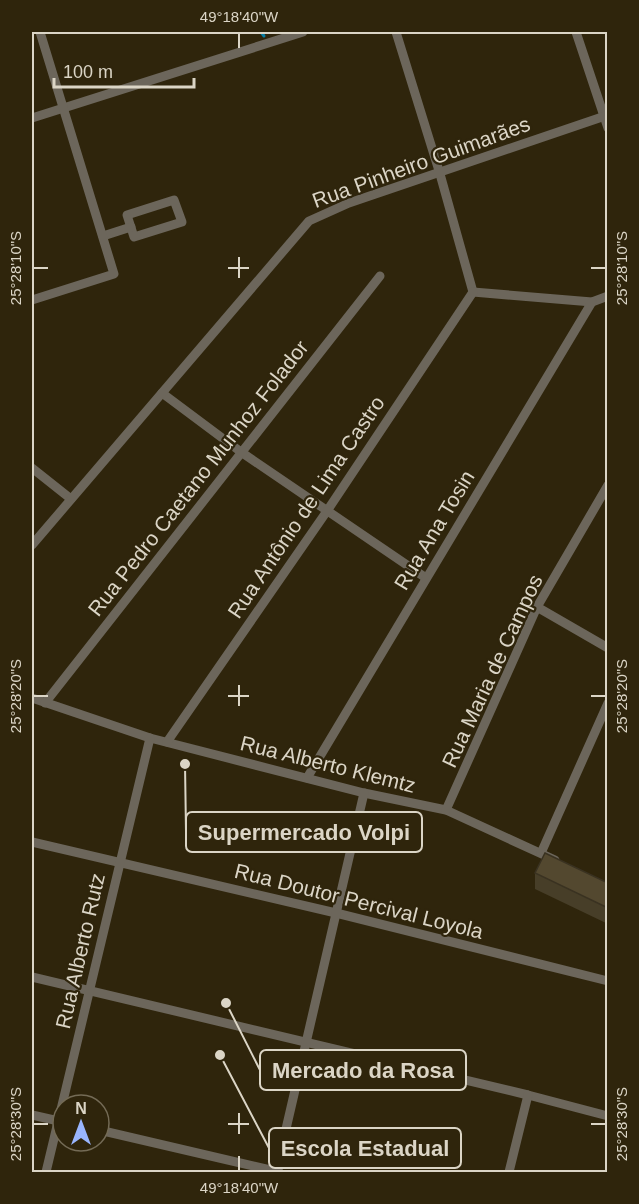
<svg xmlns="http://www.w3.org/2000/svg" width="639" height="1204" font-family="Arial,sans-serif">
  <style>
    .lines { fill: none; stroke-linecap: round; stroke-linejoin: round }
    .stream { stroke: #077ea4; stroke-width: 3 }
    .minor { stroke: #6c665b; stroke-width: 9 }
    .wall { fill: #473e28 }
    .building { fill: #53482f; stroke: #3a3221; stroke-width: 1.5 }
    .ticks { fill: none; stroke: #dbd5c6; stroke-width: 2 }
    .labels { text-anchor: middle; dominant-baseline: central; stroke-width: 4.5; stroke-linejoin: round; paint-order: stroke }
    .street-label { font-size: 21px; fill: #dbd5c6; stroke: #2f250c }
    .leader { fill: none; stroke: #dbd5c6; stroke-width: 2 }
    .callout-dot { fill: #dbd5c6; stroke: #2f250c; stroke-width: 2 }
    .callout { fill: #2f250c; stroke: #dbd5c6; stroke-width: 2 }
    .callout-label { font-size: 22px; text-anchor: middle; font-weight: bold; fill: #dbd5c6 }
    .neatline { fill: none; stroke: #dbd5c6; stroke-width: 2 }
    .ticks-label { font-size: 15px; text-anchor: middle; fill: #dbd5c6 }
  </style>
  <rect width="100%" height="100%" fill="#2f250c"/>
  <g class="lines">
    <path class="stream" d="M261,32L264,36"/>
    <g class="minor">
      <path d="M396,32L440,174L473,292"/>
      <path d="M576,32L608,128"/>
      <path d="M32,118L303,32"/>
      <path d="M174,200L182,222L134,237L127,215Z"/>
      <path d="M103,236L131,227"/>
      <path d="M473,292L592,302L608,296"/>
      <path d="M32,300L114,274L40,32"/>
      <path d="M162,393L241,452L426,578"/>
      <path d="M32,468L71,499"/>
      <path d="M32,545L309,221L349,203L608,115"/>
      <path d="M537,607L608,648"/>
      <path d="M32,698L150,738L364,793L446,810L555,860"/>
      <path d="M45,703L380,276"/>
      <path d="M167,742L327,511L473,292"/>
      <path d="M307,778L592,302"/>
      <path d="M446,810L537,607L608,485"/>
      <path d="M32,842L336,913L608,981"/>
      <path d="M541,853L608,703"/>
      <path d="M32,977L528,1095L608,1116"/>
      <path d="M32,1115L63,1122"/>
      <path d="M99,1130L279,1172"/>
      <path d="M46,1172L150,738"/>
      <path d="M276,1172L364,793"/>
      <path d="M509,1172L528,1095"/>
    </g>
  </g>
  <path class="wall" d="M535,873L608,883V924L535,889Z"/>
  <path class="building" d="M545,853L608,883V908L535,873Z"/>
  <path class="ticks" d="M239,33V48M239,257V278M33,268H48M228,268H249M591,268H606M239,685V706M33,696H48M228,696H249M591,696H606M239,1113V1134M33,1124H48M228,1124H249M591,1124H606M239,1156V1171"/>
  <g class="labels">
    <g class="street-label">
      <text transform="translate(421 162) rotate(-20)">Rua Pinheiro Guimarães</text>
      <text transform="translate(198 478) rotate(-52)">Rua Pedro Caetano Munhoz Folador</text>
      <text transform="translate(306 507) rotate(-56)">Rua Antônio de Lima Castro</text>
      <text transform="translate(434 530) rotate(-59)">Rua Ana Tosin</text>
      <text transform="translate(492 671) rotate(-65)">Rua Maria de Campos</text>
      <text transform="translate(328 764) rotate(14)">Rua Alberto Klemtz</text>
      <text transform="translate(359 901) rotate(14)">Rua Doutor Percival Loyola</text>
      <text transform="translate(80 951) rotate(-77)">Rua Alberto Rutz</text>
    </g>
  </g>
  <path class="leader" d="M185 764L186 832M226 1003L260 1070M220 1055L269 1148"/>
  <g class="callout-dot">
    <circle cx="185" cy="764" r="6"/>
    <circle cx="226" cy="1003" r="6"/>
    <circle cx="220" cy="1055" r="6"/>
  </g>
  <g class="callout">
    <rect x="186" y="812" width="236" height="40" rx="6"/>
    <rect x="260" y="1050" width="206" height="40" rx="6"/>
    <rect x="269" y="1128" width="192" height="40" rx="6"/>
  </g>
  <g class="callout-label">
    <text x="304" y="840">Supermercado Volpi</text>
    <text x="363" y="1078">Mercado da Rosa</text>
    <text x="365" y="1156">Escola Estadual</text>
  </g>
  <rect width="639" height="1204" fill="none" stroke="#2f250c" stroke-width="66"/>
  <g transform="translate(81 1123)"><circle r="28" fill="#2f250c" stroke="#746b56" stroke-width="1.5"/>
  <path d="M0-4.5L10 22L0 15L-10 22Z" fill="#99b5fd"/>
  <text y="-9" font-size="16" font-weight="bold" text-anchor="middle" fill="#dbd5c6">N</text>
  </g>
  <path d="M54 78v9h140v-9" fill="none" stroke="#dbd5c6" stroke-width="3"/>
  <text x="63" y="78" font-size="18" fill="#dbd5c6" stroke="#2f250c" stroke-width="4.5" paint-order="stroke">100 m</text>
  <rect x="33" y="33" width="573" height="1138" class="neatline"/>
  <g class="ticks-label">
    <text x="239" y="22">49°18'40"W</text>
    <text transform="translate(16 268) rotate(-90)" y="5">25°28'10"S</text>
    <text transform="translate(622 268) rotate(-90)" y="5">25°28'10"S</text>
    <text transform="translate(16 696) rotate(-90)" y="5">25°28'20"S</text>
    <text transform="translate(622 696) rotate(-90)" y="5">25°28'20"S</text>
    <text transform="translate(16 1124) rotate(-90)" y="5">25°28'30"S</text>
    <text transform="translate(622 1124) rotate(-90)" y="5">25°28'30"S</text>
    <text x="239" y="1193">49°18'40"W</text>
  </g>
</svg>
